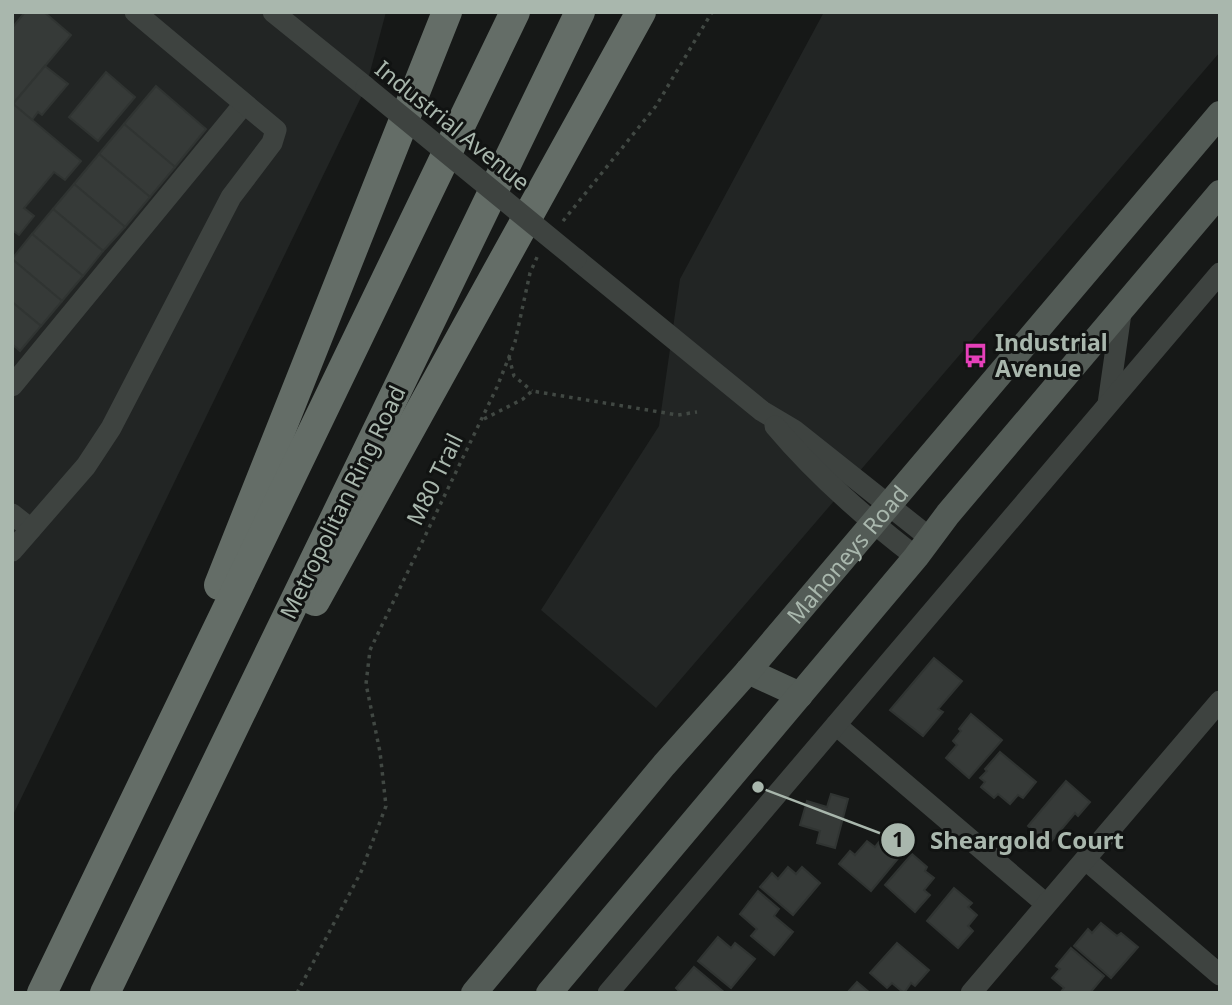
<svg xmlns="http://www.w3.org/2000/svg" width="1232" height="1005" font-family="'Noto Sans',sans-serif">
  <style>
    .built { fill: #222524 }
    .building { fill: #363a38; stroke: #303432; stroke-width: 2 }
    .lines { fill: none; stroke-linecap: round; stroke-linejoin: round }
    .path { stroke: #414843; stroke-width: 3.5; stroke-dasharray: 3.5 5; stroke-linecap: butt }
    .minor { stroke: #3e4340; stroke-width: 21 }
    .major { stroke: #535b56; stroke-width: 26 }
    .highway { stroke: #646d67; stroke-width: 30 }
    .minor-bridge { stroke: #3e4340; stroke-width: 21 }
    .labels { text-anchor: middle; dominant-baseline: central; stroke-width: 6; stroke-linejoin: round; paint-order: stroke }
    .street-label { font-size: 23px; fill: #a9b7ad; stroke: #111312 }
    .poi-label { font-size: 23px; font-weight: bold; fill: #a9b7ad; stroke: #111312; text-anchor: start }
    .leader { fill: none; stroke: #a9b7ad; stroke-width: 2.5 }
    .callout-dot { fill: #a9b7ad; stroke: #111312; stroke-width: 2.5 }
    .mark-label { font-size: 21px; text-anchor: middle; font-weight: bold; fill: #111 }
    .callout-label { font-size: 24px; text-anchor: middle; font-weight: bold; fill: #a9b7ad; stroke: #111312; stroke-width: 6; stroke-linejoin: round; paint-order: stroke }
  </style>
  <rect width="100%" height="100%" fill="#161817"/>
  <g class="built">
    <path d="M12,12H386L366,87L12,817Z"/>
    <path d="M824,12H1220V52L656,708L541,610L659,426L680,279Z"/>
  </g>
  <g class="building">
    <path d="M25,12H44L71,35L13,104L12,28Z"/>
    <path d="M45,66L68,84L42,115L38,112L32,120L13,104Z"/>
    <path d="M106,72L135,97L98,141L69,117Z"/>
    <path d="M156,86L206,129L175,167L124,124Z"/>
    <path d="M12,103L81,161L65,180L54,172L24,208L34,216L19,235L12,230Z"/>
    <path d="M124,124L175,167L150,197L99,154Z"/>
    <path d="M99,154L150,197L125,227L74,184Z"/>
    <path d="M74,184L125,227L103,251L53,209Z"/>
    <path d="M53,209L103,251L83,276L32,234Z"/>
    <path d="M32,234L83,276L62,301L12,259Z"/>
    <path d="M12,259L62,301L41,326L12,302Z"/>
    <path d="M12,302L41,326L20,351L12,344Z"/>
    <path d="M934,658L962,681L938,709L943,712L923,736L890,710Z"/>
    <path d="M971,714L1002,740L969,778L946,758L957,745L953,741L961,731L959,729Z"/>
    <path d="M1000,752L1036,782L1023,798L1018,795L1010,804L998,794L994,798L981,787L985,782L980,778L987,771L985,769Z"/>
    <path d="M1066,781L1090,802L1078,816L1075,813L1049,844L1028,826Z"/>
    <path d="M831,794L848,799L835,848L817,843L820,831L800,825L807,801L827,807Z"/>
    <path d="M882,838L890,845L894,839L906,849L871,891L839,864L850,851L855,855L867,841L875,847Z"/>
    <path d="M912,854L927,867L925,871L934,878L924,890L930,895L915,912L885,885Z"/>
    <path d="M788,867L796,874L802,867L820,883L793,915L760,887L772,873L778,879Z"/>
    <path d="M954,888L972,903L968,907L977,915L968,926L973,931L958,948L927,921Z"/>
    <path d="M758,891L779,909L774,916L793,932L774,955L751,936L757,929L740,914Z"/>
    <path d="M1101,923L1117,936L1121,933L1138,947L1111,978L1074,946L1088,929L1092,933Z"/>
    <path d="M718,937L731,948L735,943L755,959L731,988L698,961Z"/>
    <path d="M897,943L929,970L915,986L911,983L904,993L892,983L887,988L870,973Z"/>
    <path d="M1071,948L1104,976L1090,993H1060L1064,988L1052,978L1060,969L1056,966Z"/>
    <path d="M694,967L725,993H681L676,988Z"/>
    <path d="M857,982L870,993H847Z"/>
  </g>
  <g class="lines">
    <g class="path">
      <path d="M563,221L656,106L712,12"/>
      <path d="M509,357L514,376L532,391"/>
      <path d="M484,419L523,399L532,391L678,415L697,412"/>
      <path d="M297,993L361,872L386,806L380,752L366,684L370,650L497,387L515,342L530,273L538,255"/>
    </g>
    <g class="minor">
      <path d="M273,12L366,87"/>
      <path d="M576,259L762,411L794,430L930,538"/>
      <path d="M12,386L244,104"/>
      <path d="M1108,404L1122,306"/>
      <path d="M775,426C817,476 864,517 916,557"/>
      <path d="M12,514L31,529"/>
      <path d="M12,551L86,466L111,428L231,197L272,143L276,130L135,12"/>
      <path d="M836,725L1046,904"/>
      <path d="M1086,860L1220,975"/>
      <path d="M608,993L1220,273"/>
      <path d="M971,993L1220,701"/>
    </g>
    <g class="major">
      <path d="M748,671L800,695"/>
      <path id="s1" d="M474,993L664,765L748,671L1220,114"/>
      <path d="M549,993L916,557L948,514L1220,193"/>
    </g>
    <g class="highway">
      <path d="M219,585L447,12"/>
      <path d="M315,601L641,12"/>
      <path d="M42,993L515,12"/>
      <path d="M105,993L580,12"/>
    </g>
    <path class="minor-bridge" d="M366,87L576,259"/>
  </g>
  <defs>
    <symbol id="bus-bare" viewBox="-9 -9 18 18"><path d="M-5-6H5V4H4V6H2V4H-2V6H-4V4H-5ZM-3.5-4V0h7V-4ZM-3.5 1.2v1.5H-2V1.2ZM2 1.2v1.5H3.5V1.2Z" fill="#e540b9" stroke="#111312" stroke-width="2.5" paint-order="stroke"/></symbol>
  </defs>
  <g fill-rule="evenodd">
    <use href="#bus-bare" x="958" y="338" width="35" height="35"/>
  </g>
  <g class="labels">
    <g class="street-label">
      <text transform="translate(453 125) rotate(39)">Industrial Avenue</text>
      <text transform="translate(434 479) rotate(-64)">M80 Trail</text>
      <text transform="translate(342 502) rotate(-64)">Metropolitan Ring Road</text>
      <text stroke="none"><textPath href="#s1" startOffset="576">Mahoneys Road</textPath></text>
    </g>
    <g class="poi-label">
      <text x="995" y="342">Industrial<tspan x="995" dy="26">Avenue</tspan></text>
    </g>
  </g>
  <path class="leader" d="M758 787L898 840"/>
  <g class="callout-dot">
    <circle cx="758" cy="787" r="7"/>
    <circle cx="898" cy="840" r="18"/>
  </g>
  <g class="mark-label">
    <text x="898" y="847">1</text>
  </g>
  <g class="callout-label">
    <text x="1027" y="849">Sheargold Court</text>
  </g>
  <rect width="1232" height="1005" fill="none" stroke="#a9b7ad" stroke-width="28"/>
</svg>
